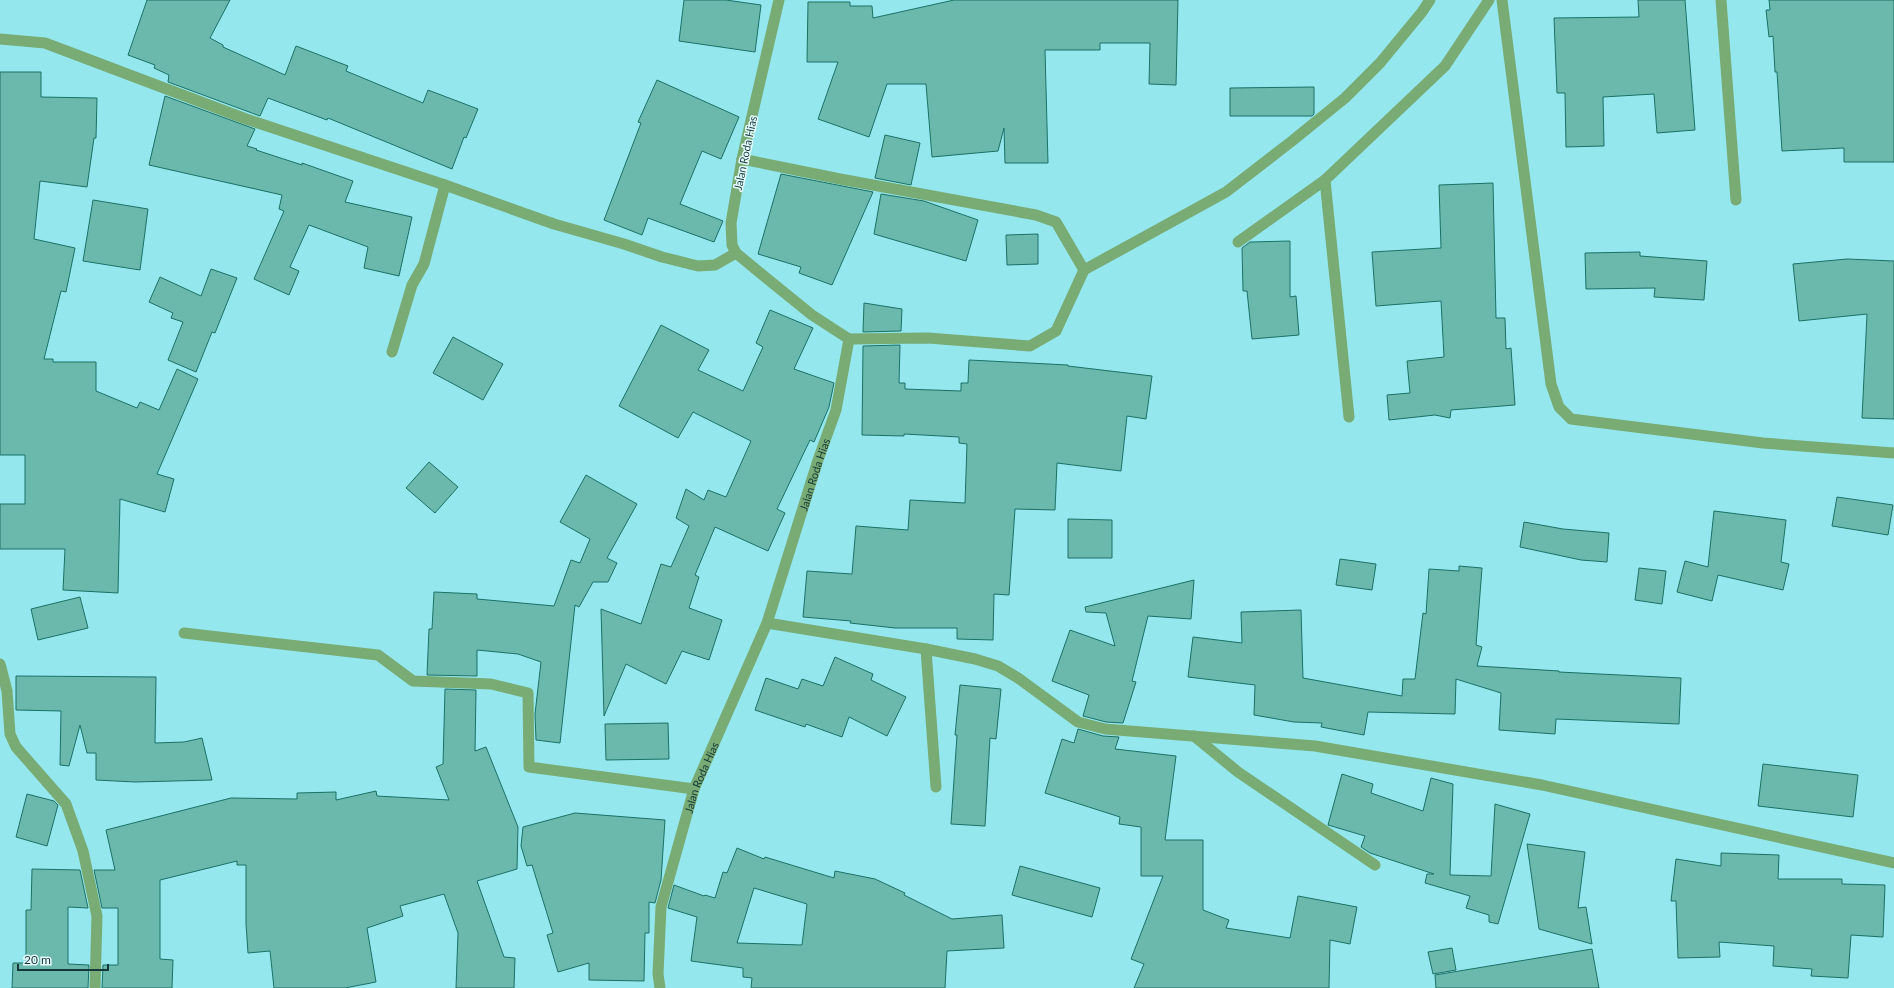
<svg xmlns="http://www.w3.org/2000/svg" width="1894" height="988" font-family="Lato,sans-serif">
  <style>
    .building { fill: #6bb9ad; stroke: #1b7166; fill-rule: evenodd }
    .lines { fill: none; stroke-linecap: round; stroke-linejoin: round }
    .service { stroke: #78ac74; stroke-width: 11 }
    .minor { stroke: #78ac74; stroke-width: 11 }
    .labels { text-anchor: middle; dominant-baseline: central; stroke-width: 3; stroke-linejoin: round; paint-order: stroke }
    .street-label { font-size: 11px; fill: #15383b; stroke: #e6fdfe }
  </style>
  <rect width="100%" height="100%" fill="#95e7ee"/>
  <g class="building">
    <path d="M147,0H230L210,38L223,45V47L285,75L296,46L348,66L346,71L423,103L428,90L478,109L466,138L464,137L452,169L328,118L327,120L268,98L260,116L168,82L169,75L154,68L155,65L128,55Z"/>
    <path d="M684,0H726L761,5L755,52L679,41Z"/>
    <path d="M954,0H1178L1176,85L1149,84L1150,43H1100V50H1045L1048,163H1005L1004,128L998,151L932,157L926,84H887L869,137L818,119L838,62H807L808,2H850V6H872L873,18Z"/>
    <path d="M1638,0H1685L1695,130L1657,133L1654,94L1603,97L1604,146L1566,147L1565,93H1557L1554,18L1639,17Z"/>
    <path d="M1769,0H1894V162H1844V148L1782,151L1777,72H1775L1773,36L1769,37L1766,10H1770Z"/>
    <path d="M0,72H41V97L97,98L96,138H94L87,187L40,181L34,239L75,248L66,292L61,291L44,359H53V362H96V391L137,408L140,402L159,410L177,369L198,379L157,474L174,479L165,512L120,499L118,593L63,590L65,549H0V504H25V455H0Z"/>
    <path d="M657,80L739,117L721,159L702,151L680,204L723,221L714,242L648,218L642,235L604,220L641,123L638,122Z"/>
    <path d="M1314,87V114L1312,116H1230V88Z"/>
    <path d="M165,96L255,129L247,146L257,149L256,150L302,165V163L353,181L345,202L412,217L399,276L364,268L368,247L309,225L290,267L299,271L289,295L254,279L284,211L279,209L282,195L149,165Z"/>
    <path d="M885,135L920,143L911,185L875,178Z"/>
    <path d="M781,174L873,192L832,285L799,273L801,267L758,254Z"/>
    <path d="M1493,183L1496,318H1505L1506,349L1511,348L1515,405L1451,410L1450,418L1435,415L1389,420L1387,395L1410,393L1407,361L1444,357L1441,301L1376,306L1372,252L1441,248L1439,185Z"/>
    <path d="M881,194L924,201L978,220L966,261L874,234Z"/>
    <path d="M93,200L148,209L140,270L83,261Z"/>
    <path d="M1038,234V264L1007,265L1006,235Z"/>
    <path d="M1290,241V297L1296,296L1299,335L1252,339L1247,291H1243L1242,248L1250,242Z"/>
    <path d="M1640,252V256L1707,261L1704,300L1654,297L1655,288L1586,289L1585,253Z"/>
    <path d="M1847,259L1894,261V419L1862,418L1867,314L1799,321L1793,264Z"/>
    <path d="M211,269L237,278L215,333L212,332L196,372L168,360L183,322L171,318L173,313L149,302L160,277L201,296Z"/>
    <path d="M864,303L902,309L901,331L863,332Z"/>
    <path d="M770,310L813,328L794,369L834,383L829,407L814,442L810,440L777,509L785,513L768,551L715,527L695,575L699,577L689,608L722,620L709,660L682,651L666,684L626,664L604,716L601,609L641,624L661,564L671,567L689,526L676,518L686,489L704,500L708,490L726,497L751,441L693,412L678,438L619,406L661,325L709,350L698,370L743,391L763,347L756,343Z"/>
    <path d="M453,337L503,364L483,400L433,373Z"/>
    <path d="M900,345L899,383H905V389L961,391V383H968L969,360L1068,365V366L1152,376L1146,419L1127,416L1121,471L1057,463L1055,510L1015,509L1009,595L994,594L993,640L957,639V628H895L850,623L851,621L803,617L807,571L852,574L856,526L908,530L910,500L965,503L967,444L959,443V437L904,434V436L862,435L863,346Z"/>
    <path d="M429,462L458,487L435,513L406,488Z"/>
    <path d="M586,475L637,504L607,558L617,563L608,582H593L579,607L575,605L560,743L536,740L535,714L541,662L518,654L477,650V676L427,675L429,629H432L434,592L477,594V599L554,606L571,560L580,563L590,539L560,522Z"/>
    <path d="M1837,497L1893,505L1888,535L1832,526Z"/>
    <path d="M1714,511L1786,520L1781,562L1789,564L1783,590L1718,575L1712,601L1677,592L1685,561L1708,567Z"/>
    <path d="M1068,519L1112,520V558H1068Z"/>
    <path d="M1524,522L1563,529L1609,533L1607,562L1581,560L1520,547Z"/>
    <path d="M1340,559L1376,564L1372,590L1336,585Z"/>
    <path d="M1459,566L1482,568L1476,645L1482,647L1477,666L1559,671V672L1681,678L1679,724L1556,719L1555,734L1499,730L1501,693L1456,679L1455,714L1368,712L1364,735L1321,727L1322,723L1294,722L1254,715L1255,685L1188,677L1193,637L1242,643L1241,612L1301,610L1303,678L1402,696L1403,679H1415L1423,613L1426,614L1429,569L1459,571Z"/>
    <path d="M1639,568L1666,571L1662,604L1635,600Z"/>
    <path d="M1194,580L1191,619L1148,616L1132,681L1136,682L1123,723L1106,722L1083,716L1089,695L1052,681L1070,630L1115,646L1106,613L1086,612L1085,607Z"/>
    <path d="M80,597L88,628L38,640L31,609Z"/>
    <path d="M835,657L873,674L871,680L906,697L887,736L849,717L842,737L806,724L805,727L755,710L766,678L798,689L802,679L823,686Z"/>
    <path d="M16,676L156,677L155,743L184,742L202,738L212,780L135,782L96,780V753H87L80,725L69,766L60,765L61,711L16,710Z"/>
    <path d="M960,685L1001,689L996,739L990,738L985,826L951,824L957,735H955Z"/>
    <path d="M445,689L476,690L475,751L486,747L518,827L517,869L477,881L504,957L515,958L514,988H456L458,933L444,894L400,906L403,916L367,928L376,982L345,988H274L270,951L248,953L246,924V865H237V861L160,880V959L173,960L172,988H102L103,965H118V908H102L94,870H115L106,830L231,798L297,799V793L336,792V800L376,791L377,796L449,800L436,767L443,764Z"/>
    <path d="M668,723L669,759L606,760L605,724Z"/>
    <path d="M1078,729L1103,736L1119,737L1115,749L1176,756L1165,840H1203V910L1229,920L1226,928L1290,938L1298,896L1357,907L1350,944L1330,940L1329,988H1134L1144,964L1131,959L1163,876H1141V827L1119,824L1120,817L1045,793L1062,739L1074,743Z"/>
    <path d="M1763,764L1858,775L1853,817L1758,806Z"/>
    <path d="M1342,774L1373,784L1371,793L1423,811L1431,778L1453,784L1450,875L1491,876L1495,804L1530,814L1498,924L1489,922V915L1466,908L1470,896L1425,883L1427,874H1434L1370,853L1361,847L1365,836L1328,825Z"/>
    <path d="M27,794L54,801L58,805L47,846L16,837Z"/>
    <path d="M575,813L665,820L661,880L655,903L649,902V933H645L644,981L589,980V963L558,972L547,935L553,933L532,865L527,866L521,846L523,827Z"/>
    <path d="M1527,844L1585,852L1578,908L1586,907L1592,944L1539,929Z"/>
    <path d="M737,848L764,859L765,857L834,878L835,871L875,879L905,893L904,895L952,919L1002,915L1004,948L947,951L945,988H751L752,978L743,977V968L691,961L697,917L668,908L674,885L704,896L705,895L715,898L723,872L727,873ZM754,888L807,904L802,945L737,943Z"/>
    <path d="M1721,853L1779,855L1778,879H1842V884L1885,885L1883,937L1851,935L1848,978L1811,976L1812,969L1773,966L1774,946L1719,942L1720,957L1678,958L1676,901H1671L1676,859L1721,866Z"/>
    <path d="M1020,866L1100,888L1092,917L1012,895Z"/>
    <path d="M32,869L80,870L88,908L68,907V964L89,965L88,988H12L13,963H26V910H31Z"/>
    <path d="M1452,948L1456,970L1433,974L1428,952Z"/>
    <path d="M1592,949L1599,988H1436L1435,975Z"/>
  </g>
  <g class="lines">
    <path class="service" d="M926,649L936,787"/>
    <g class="minor">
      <path d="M779,0L742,159L731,223L732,245L736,253L770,281L812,315L849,339"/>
      <path d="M1502,0L1551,384L1559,407L1571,419L1763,443L1894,453"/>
      <path d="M1721,0L1736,200"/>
      <path d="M0,39L45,43L246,119L445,185L554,224L624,244L662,257L698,266L715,265L736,253"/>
      <path d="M742,159L840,179L1036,215L1056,222L1084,270"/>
      <path d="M1325,180L1349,417"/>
      <path d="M1238,242L1325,180L1445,66L1489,0"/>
      <path d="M849,339L928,338L1030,346L1056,331L1084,270L1226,192L1292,141L1345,98L1380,63L1422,12L1430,0"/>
      <path d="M392,352L412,285L424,264L445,185"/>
      <path d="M767,623L926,649L975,659L998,666L1018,678L1078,722L1105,729L1315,746L1542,785L1894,863"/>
      <path d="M184,633L378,655L413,681L491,684L528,693L529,767L694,789"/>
      <path d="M0,664L7,691L10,734L16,747L66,804L83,851L97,916L95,988"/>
      <path d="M1194,736L1238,772L1375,865"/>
      <path id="s1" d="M660,988L658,974L661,907L694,789L767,623L818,460L836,410L849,339"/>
    </g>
  </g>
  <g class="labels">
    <g class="street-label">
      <text transform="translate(745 153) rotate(-78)">Jalan Roda Hias</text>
      <text stroke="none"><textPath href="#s1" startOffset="541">Jalan Roda Hias</textPath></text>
      <text stroke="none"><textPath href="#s1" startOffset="217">Jalan Roda Hias</textPath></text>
    </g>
  </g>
  <path d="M18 964v6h90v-6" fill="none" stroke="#15383b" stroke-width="2"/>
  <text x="24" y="964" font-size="12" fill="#15383b" stroke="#e6fdfe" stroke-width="3" paint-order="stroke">20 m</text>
</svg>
